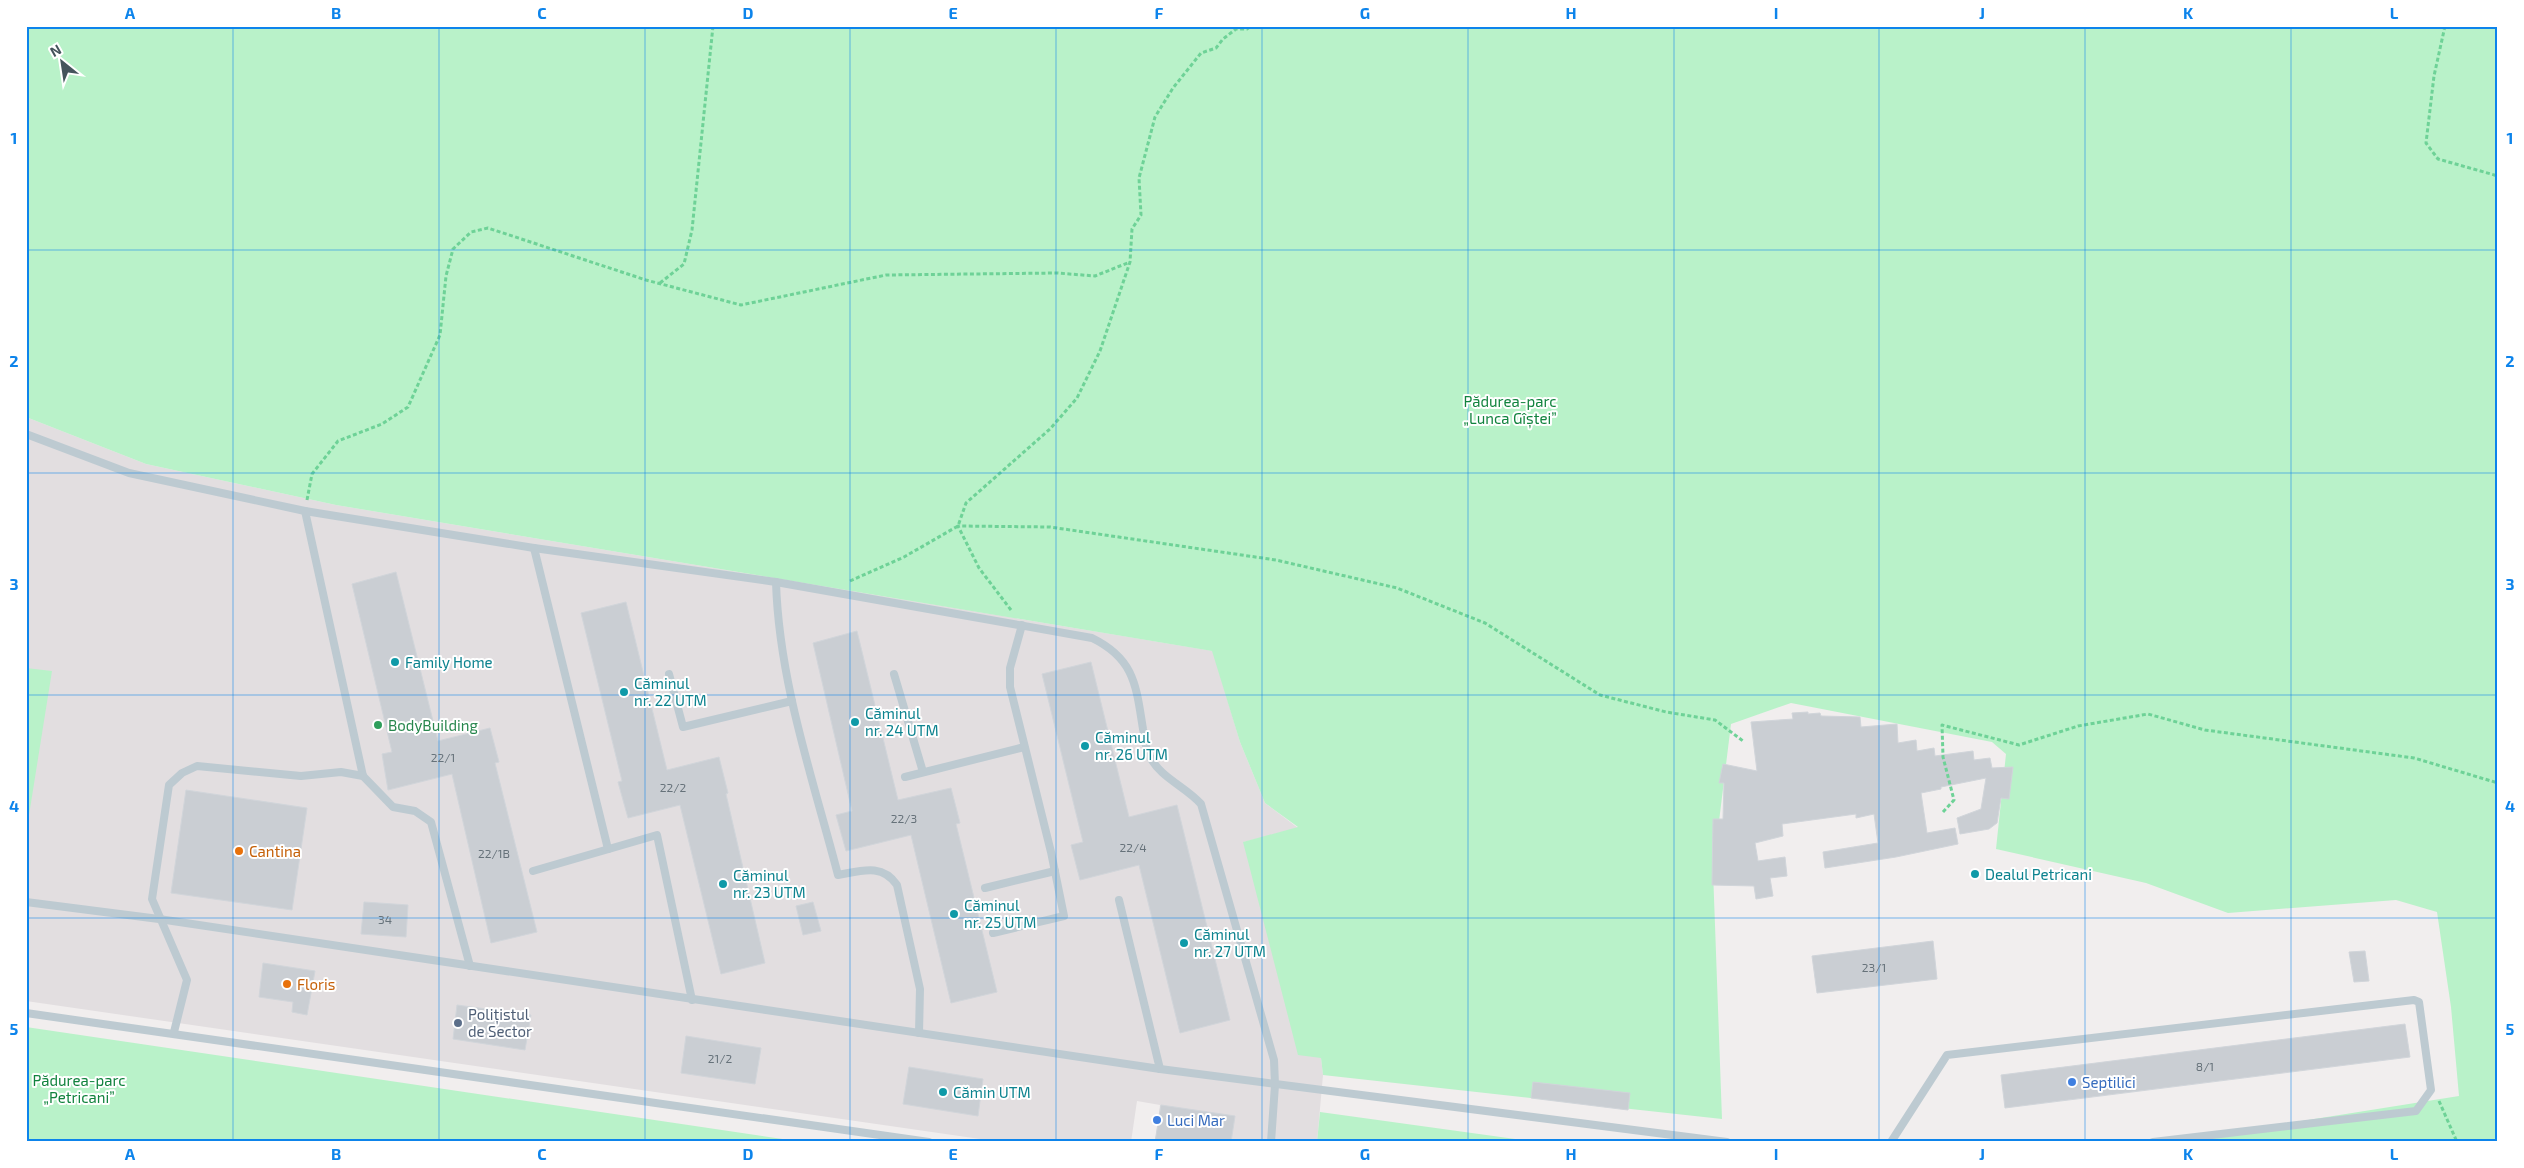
<svg xmlns="http://www.w3.org/2000/svg" width="2524" height="1168" font-family="'Exo 2',sans-serif">
  <style>
    .education { fill: #e2dee0 }
    .green { fill: #b9f2c9 }
    .building { fill: #caced3; stroke: #d1d5da }
    .lines { fill: none; stroke-linecap: round; stroke-linejoin: round }
    .path { stroke: #6ed297; stroke-width: 3; stroke-dasharray: 4 2.5; stroke-linecap: butt }
    .lane { stroke: #bdcad1; stroke-width: 8 }
    .grid { fill: none; stroke: #0d84eb; stroke-width: 1; stroke-opacity: 0.55 }
    .culture-dot { fill: #0f9aa8; stroke: #fff; stroke-width: 2 }
    .leisure-dot { fill: #2e9e5b; stroke: #fff; stroke-width: 2 }
    .food-dot { fill: #e8710a; stroke: #fff; stroke-width: 2 }
    .service-dot { fill: #5c6f8a; stroke: #fff; stroke-width: 2 }
    .shop-dot { fill: #3f7fe0; stroke: #fff; stroke-width: 2 }
    .labels { text-anchor: middle; dominant-baseline: central; stroke-width: 4; stroke-linejoin: round; paint-order: stroke }
    .number-label { font-size: 12px; fill: #66727a }
    .park-label { font-size: 15px; fill: #11833e; stroke: #fff }
    .culture-label { font-size: 15px; fill: #0d838f; stroke: #fff; text-anchor: start }
    .leisure-label { font-size: 15px; fill: #27864d; stroke: #fff; text-anchor: start }
    .food-label { font-size: 15px; fill: #c56008; stroke: #fff; text-anchor: start }
    .service-label { font-size: 15px; fill: #4e5e75; stroke: #fff; text-anchor: start }
    .shop-label { font-size: 15px; fill: #366cbe; stroke: #fff; text-anchor: start }
    .neatline { fill: none; stroke: #0d84eb; stroke-width: 2 }
    .grid-label { font-size: 16px; text-anchor: middle; font-weight: bold; fill: #0d84eb }
  </style>
  <rect width="100%" height="100%" fill="#f1eeee"/>
  <path class="education" d="M26,417L146,464L336,505L1213,651L1240,742L1265,803L1298,828L1244,842L1321,1058L1323,1075L1317,1142H1155L1160,1105L1137,1101L1131,1142H1001L26,1001Z"/>
  <g class="green">
    <path d="M26,26H2498V1142H2170L2459,1096L2451,1007L2437,912L2396,900L2228,913L2146,883L1996,849L2006,754L1992,742L1791,703L1731,724L1713,870L1722,1119L1323,1075L1321,1058L1298,1055L1243,842L1298,827L1265,803L1240,742L1212,651L336,505L146,464L26,417Z"/>
    <path d="M26,668L52,671L26,834Z"/>
    <path d="M26,1027L803,1142H26Z"/>
    <path d="M1320,1112L1537,1142H1317Z"/>
  </g>
  <g class="building">
    <path d="M396,572L438,741L490,728L499,762L495,763L537,932L491,943L452,774L388,790L382,754L392,752L352,584Z"/>
    <path d="M626,602L667,770L719,757L728,793L726,794L765,963L721,974L680,805L628,818L618,782L622,781L581,613Z"/>
    <path d="M857,631L898,800L951,788L960,823L956,824L997,992L951,1003L911,835L846,851L836,815L852,811L813,643Z"/>
    <path d="M1091,662L1129,817L1177,805L1230,1020L1180,1033L1139,865L1080,880L1071,845L1083,842L1042,674Z"/>
    <path d="M1808,712V714L1820,713L1821,716L1860,717L1861,727L1897,724L1898,743L1916,740L1917,751L1934,748L1935,756L1973,751L1974,760L1990,758L1992,768L2013,767L2009,799L2001,798L1997,823L1989,829L1960,834L1957,818L1981,809L1986,778L1941,787V789L1921,793L1927,833L1955,828L1958,844L1896,857L1825,868L1823,852L1878,843L1874,814L1856,818V814L1782,824L1783,836L1755,843L1758,861L1785,857L1787,876L1770,878L1773,896L1756,899L1754,886L1712,885L1713,819H1723L1724,783H1719L1723,764L1757,771L1751,722L1793,719L1792,713Z"/>
    <path d="M186,790L307,808L292,910L171,893Z"/>
    <path d="M364,902L408,905L406,937L361,934Z"/>
    <path d="M813,902L821,931L803,935L796,906Z"/>
    <path d="M1933,941L1937,979L1817,993L1812,956Z"/>
    <path d="M2365,951L2369,981L2354,982L2349,952Z"/>
    <path d="M263,963L315,971L307,1015L292,1012L293,1002L259,997Z"/>
    <path d="M457,1005L531,1015L525,1050L453,1039Z"/>
    <path d="M2405,1024L2410,1057L2005,1108L2001,1075Z"/>
    <path d="M686,1036L761,1048L755,1084L681,1073Z"/>
    <path d="M909,1067L983,1079L978,1116L903,1104Z"/>
    <path d="M1533,1082L1630,1093L1628,1110L1531,1098Z"/>
    <path d="M1161,1105L1235,1116L1231,1142H1155Z"/>
  </g>
  <g class="lines">
    <g class="path">
      <path d="M2445,26L2434,76L2426,143L2438,159L2498,176"/>
      <path d="M660,283L684,264L692,230L713,26"/>
      <path d="M307,500L312,474L338,441L382,424L408,407L440,335L446,276L453,249L471,232L488,228L646,280L741,305L886,275L1057,273L1095,276L1130,262"/>
      <path d="M850,581L904,557L958,526L966,503L1050,429L1077,398L1100,351L1130,262L1132,229L1141,215L1139,178L1155,117L1173,88L1201,53L1216,48L1223,39L1236,29H1247L1251,26"/>
      <path d="M1011,610L979,568L958,526L1050,527L1276,560L1397,588L1485,623L1600,695L1666,712L1715,720L1743,741"/>
      <path d="M1943,812L1954,800L1943,757L1942,725L2019,745L2078,726L2148,714L2205,730L2414,758L2498,783"/>
      <path d="M2439,1101L2457,1142"/>
    </g>
    <g class="lane">
      <path d="M26,434L129,473L305,511L534,548L776,582L1092,638C1135,659 1136,686 1143,729C1145,737 1145,748 1149,755C1160,778 1185,786 1201,804L1274,1060L1275,1085L1271,1142"/>
      <path d="M305,511L363,776L393,807L415,811L431,822L470,966"/>
      <path d="M534,548L608,849"/>
      <path d="M776,582C779,682 813,779 838,875C861,871 882,863 897,885L920,989L919,1033"/>
      <path d="M669,674L683,727L792,701"/>
      <path d="M894,674L923,772"/>
      <path d="M905,777L1024,747"/>
      <path d="M533,871L657,835L692,1000"/>
      <path d="M985,888L1055,871"/>
      <path d="M1119,900L1160,1069"/>
      <path d="M26,902L159,919L1160,1069L1727,1142"/>
      <path d="M993,933L1064,916L1051,852L1010,687V668L1022,625"/>
      <path d="M26,1013L929,1142"/>
      <path d="M174,1032L187,980L152,899L169,785L182,773L197,766L301,776L341,772L363,776"/>
      <path d="M1891,1142L1947,1055L2414,1000L2419,1002L2431,1090L2416,1111L2153,1142"/>
    </g>
  </g>
  <path class="grid" d="M233,26V1142M439,26V1142M645,26V1142M850,26V1142M1056,26V1142M1262,26V1142M1468,26V1142M1674,26V1142M1879,26V1142M2085,26V1142M2291,26V1142M26,250H2498M26,473H2498M26,695H2498M26,918H2498"/>
  <g class="culture-dot">
    <circle cx="395" cy="662" r="5"/>
    <circle cx="624" cy="692" r="5"/>
    <circle cx="855" cy="722" r="5"/>
    <circle cx="1085" cy="746" r="5"/>
    <circle cx="1975" cy="874" r="5"/>
    <circle cx="723" cy="884" r="5"/>
    <circle cx="954" cy="914" r="5"/>
    <circle cx="1184" cy="943" r="5"/>
    <circle cx="943" cy="1092" r="5"/>
  </g>
  <circle class="leisure-dot" cx="378" cy="725" r="5"/>
  <g class="food-dot">
    <circle cx="239" cy="851" r="5"/>
    <circle cx="287" cy="984" r="5"/>
  </g>
  <circle class="service-dot" cx="458" cy="1023" r="5"/>
  <g class="shop-dot">
    <circle cx="2072" cy="1082" r="5"/>
    <circle cx="1157" cy="1120" r="5"/>
  </g>
  <g class="labels">
    <g class="number-label">
      <text x="443" y="757">22/1</text>
      <text x="673" y="787">22/2</text>
      <text x="904" y="818">22/3</text>
      <text x="1133" y="847">22/4</text>
      <text x="494" y="853">22/1B</text>
      <text x="385" y="919">34</text>
      <text x="1874" y="967">23/1</text>
      <text x="720" y="1058">21/2</text>
      <text x="2205" y="1066">8/1</text>
    </g>
    <g class="park-label">
      <text x="1510" y="401">Pădurea-parc<tspan x="1510" dy="17">„Lunca Gîștei”</tspan></text>
      <text x="79" y="1080">Pădurea-parc<tspan x="79" dy="17">„Petricani”</tspan></text>
    </g>
    <g class="culture-label">
      <text x="405" y="662">Family Home</text>
      <text x="634" y="683">Căminul<tspan x="634" dy="17">nr. 22 UTM</tspan></text>
      <text x="865" y="713">Căminul<tspan x="865" dy="17">nr. 24 UTM</tspan></text>
      <text x="1095" y="737">Căminul<tspan x="1095" dy="17">nr. 26 UTM</tspan></text>
      <text x="1985" y="874">Dealul Petricani</text>
      <text x="733" y="875">Căminul<tspan x="733" dy="17">nr. 23 UTM</tspan></text>
      <text x="964" y="905">Căminul<tspan x="964" dy="17">nr. 25 UTM</tspan></text>
      <text x="1194" y="934">Căminul<tspan x="1194" dy="17">nr. 27 UTM</tspan></text>
      <text x="953" y="1092">Cămin UTM</text>
    </g>
    <g class="leisure-label">
      <text x="388" y="725">BodyBuilding</text>
    </g>
    <g class="food-label">
      <text x="249" y="851">Cantina</text>
      <text x="297" y="984">Floris</text>
    </g>
    <g class="service-label">
      <text x="468" y="1014">Polițistul<tspan x="468" dy="17">de Sector</tspan></text>
    </g>
    <g class="shop-label">
      <text x="2082" y="1082">Septilici</text>
      <text x="1167" y="1120">Luci Mar</text>
    </g>
  </g>
  <rect width="2524" height="1168" fill="none" stroke="#ffffff" stroke-width="55"/>
  <g transform="translate(62 62) rotate(330)" stroke="#ffffff" stroke-width="4" paint-order="stroke">
  <path d="M0-4L9 19L0 12L-9 19Z" fill="#45545c"/>
  <text y="-8" font-size="14" font-weight="bold" text-anchor="middle" fill="#45545c">N</text>
  </g>
  <rect x="28" y="28" width="2468" height="1112" class="neatline"/>
  <g class="grid-label">
    <text x="130" y="19">A</text>
    <text x="336" y="19">B</text>
    <text x="542" y="19">C</text>
    <text x="748" y="19">D</text>
    <text x="953" y="19">E</text>
    <text x="1159" y="19">F</text>
    <text x="1365" y="19">G</text>
    <text x="1571" y="19">H</text>
    <text x="1776" y="19">I</text>
    <text x="1982" y="19">J</text>
    <text x="2188" y="19">K</text>
    <text x="2394" y="19">L</text>
    <text x="14" y="144">1</text>
    <text x="2510" y="144">1</text>
    <text x="14" y="367">2</text>
    <text x="2510" y="367">2</text>
    <text x="14" y="590">3</text>
    <text x="2510" y="590">3</text>
    <text x="14" y="812">4</text>
    <text x="2510" y="812">4</text>
    <text x="14" y="1035">5</text>
    <text x="2510" y="1035">5</text>
    <text x="130" y="1160">A</text>
    <text x="336" y="1160">B</text>
    <text x="542" y="1160">C</text>
    <text x="748" y="1160">D</text>
    <text x="953" y="1160">E</text>
    <text x="1159" y="1160">F</text>
    <text x="1365" y="1160">G</text>
    <text x="1571" y="1160">H</text>
    <text x="1776" y="1160">I</text>
    <text x="1982" y="1160">J</text>
    <text x="2188" y="1160">K</text>
    <text x="2394" y="1160">L</text>
  </g>
</svg>
